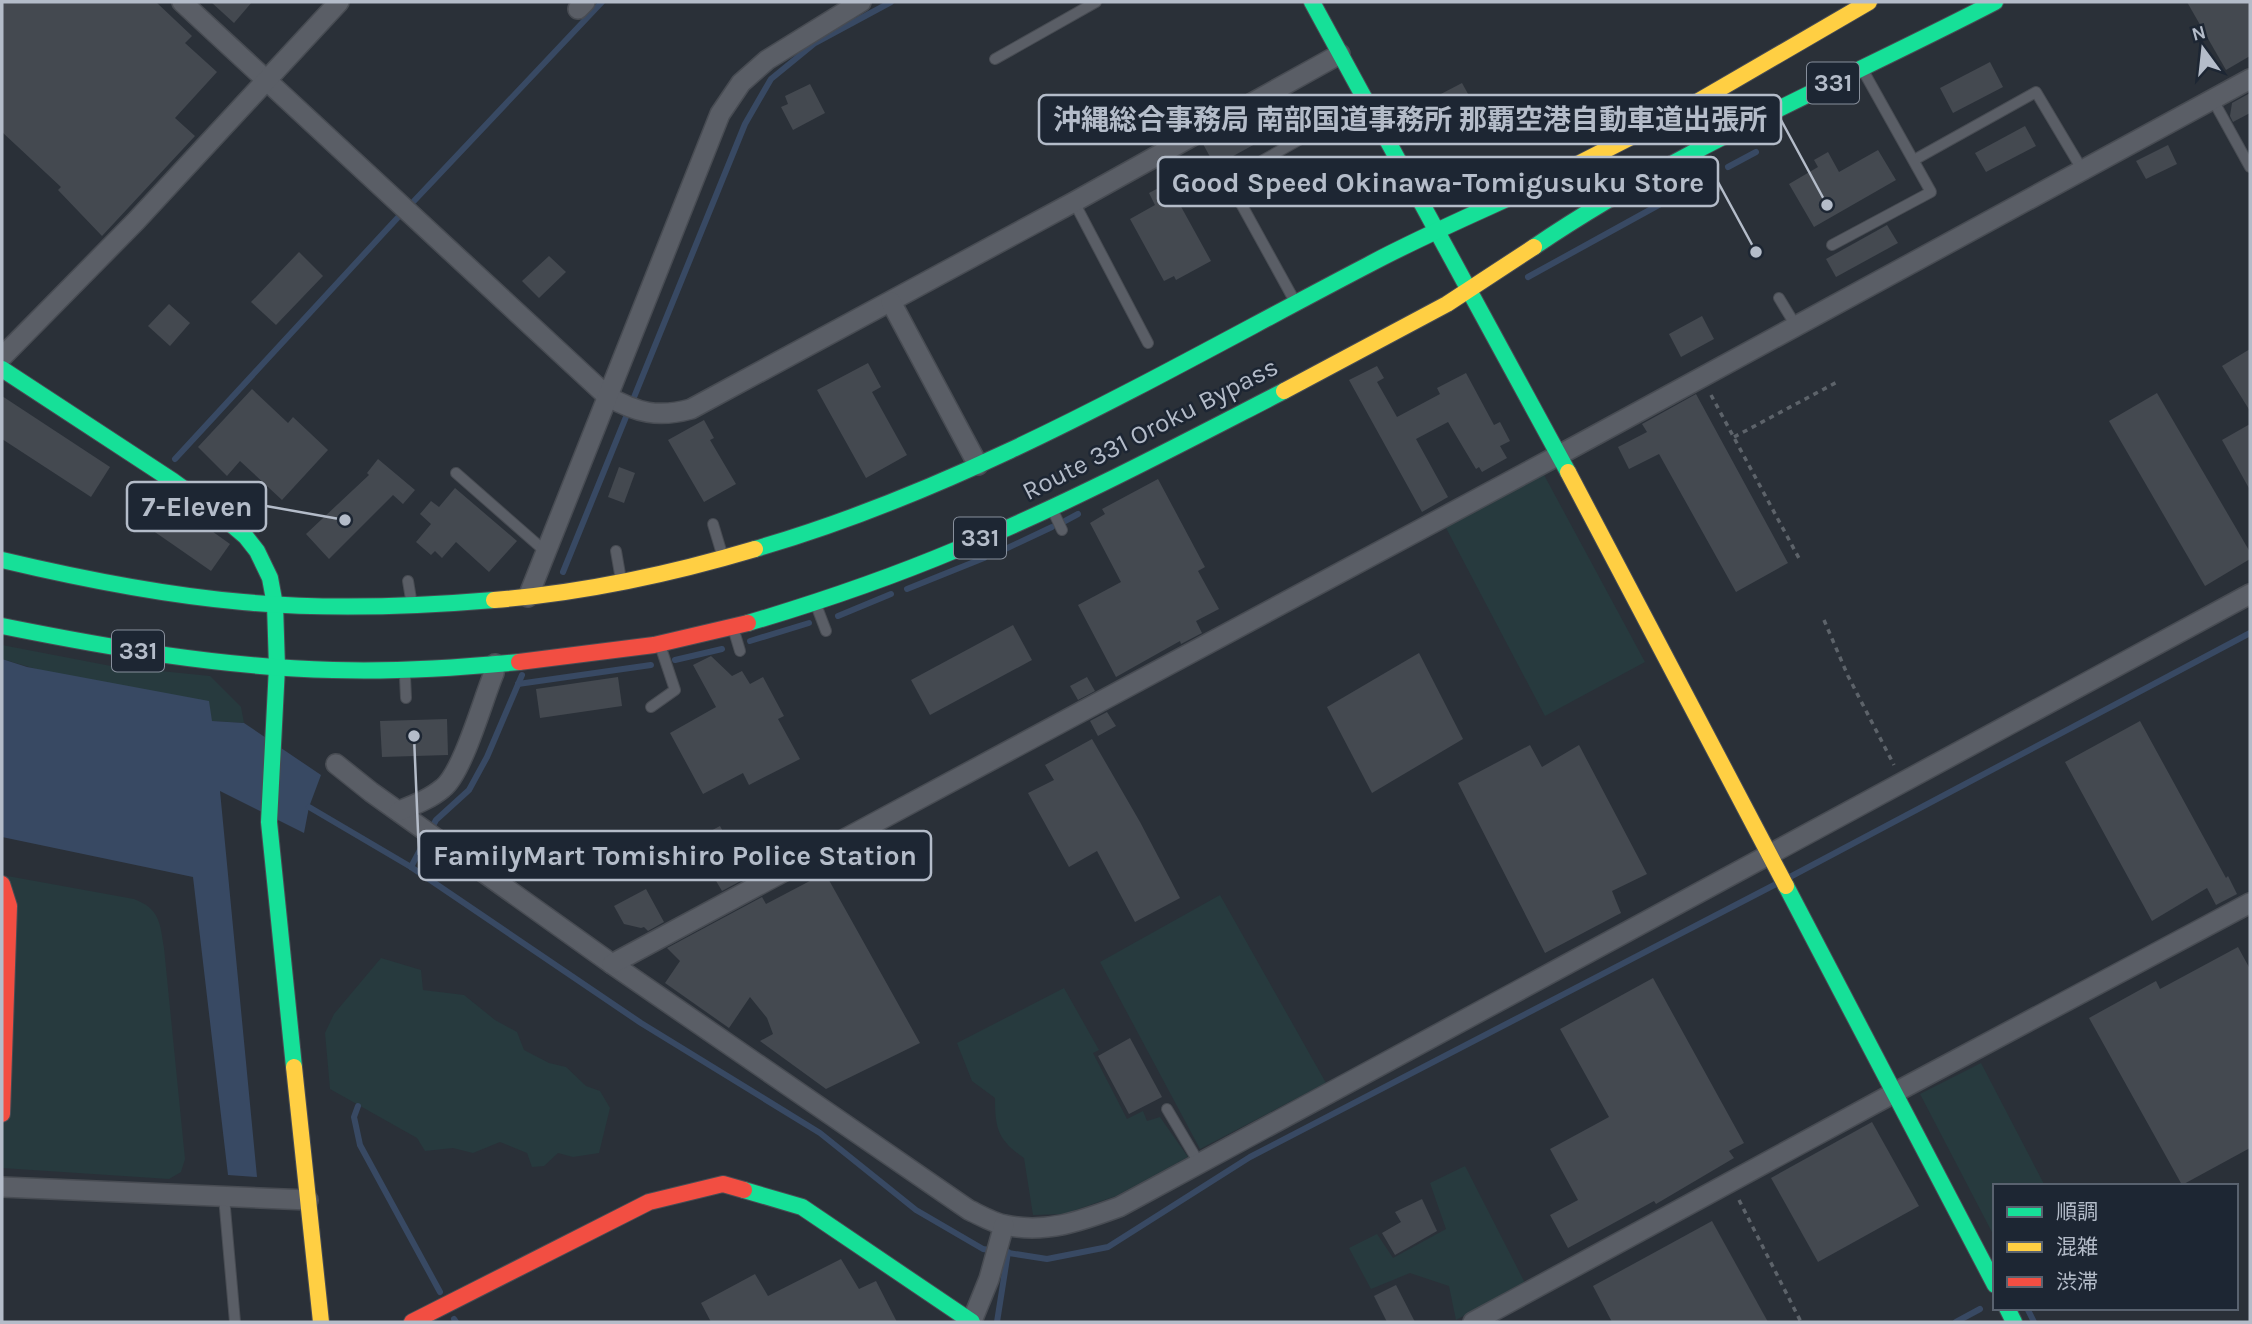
<svg xmlns="http://www.w3.org/2000/svg" width="2252" height="1324" font-family="Karla,'Noto Sans JP',sans-serif">
  <style>
    .green { fill: #273a3e }
    .water { fill: #384963 }
    .lines { fill: none; stroke-linecap: round; stroke-linejoin: round }
    .stream { stroke: #384963; stroke-width: 6 }
    .building { fill: #444950 }
    .lane-casing { stroke: #484c53; stroke-width: 12 }
    .street-casing { stroke: #484c53; stroke-width: 22 }
    .fast-casing { stroke: #484c53; stroke-width: 18 }
    .slow-casing { stroke: #484c53; stroke-width: 18 }
    .jam-casing { stroke: #484c53; stroke-width: 18 }
    .path { stroke: #5d636a; stroke-width: 3.5; stroke-dasharray: 5 5; stroke-linecap: butt }
    .lane { stroke: #5a5e66; stroke-width: 10 }
    .street { stroke: #5a5e66; stroke-width: 19 }
    .fast { stroke: #16e098; stroke-width: 16 }
    .slow { stroke: #ffcf43; stroke-width: 16 }
    .jam { stroke: #f24e42; stroke-width: 16 }
    .labels { text-anchor: middle; dominant-baseline: central; stroke-width: 5; stroke-linejoin: round; paint-order: stroke }
    .shield { fill: #1d2633; stroke: #878f9c; stroke-width: 2 }
    .shield-label { font-size: 24px; font-weight: bold; fill: #b4bcc9 }
    .street-label { font-size: 26px; fill: #b4bcc9; stroke: #1d2633 }
    .leader { fill: none; stroke: #b4bcc9; stroke-width: 2.5 }
    .callout-dot { fill: #b4bcc9; stroke: #1d2633; stroke-width: 2.5 }
    .callout { fill: #1d2633; stroke: #b4bcc9; stroke-width: 2.5 }
    .callout-label { font-size: 28px; text-anchor: middle; font-weight: bold; fill: #b4bcc9 }
  </style>
  <rect width="100%" height="100%" fill="#2a3038"/>
  <g class="green">
    <path d="M1543,473L1645,662L1545,716L1445,526Z"/>
    <path d="M2,645L111,666L210,676L241,707L244,723L212,721L2,659Z"/>
    <path d="M2,875L134,899C160,909 160,923 164,948L185,1159L181,1172L169,1179L2,1168Z"/>
    <path d="M1220,895L1326,1083L1200,1149L1100,962Z"/>
    <path d="M381,958L421,970L423,990L464,995L495,1020L517,1032L524,1050L549,1063L566,1067L586,1086L600,1091L610,1108L599,1153L573,1157L558,1153L544,1166L532,1167L527,1153L500,1142L473,1153L453,1148L425,1151L417,1138L330,1089L325,1033L334,1014Z"/>
    <path d="M1064,988L1099,1050L1093,1053L1127,1119L1143,1111L1147,1121L1160,1117L1188,1157L1116,1196L1064,1214L1033,1215L1024,1158C998,1140 995,1129 995,1098L972,1081L957,1043Z"/>
    <path d="M1981,1063L2045,1186H1995V1238L1920,1094Z"/>
    <path d="M1465,1166L1525,1283L1456,1320L1449,1286L1410,1273L1371,1289L1349,1248L1377,1234L1393,1258L1446,1229L1430,1183Z"/>
  </g>
  <path class="water" d="M2,659L27,667L209,701L212,721L244,723L321,775L309,807L304,833L220,791L257,1177L228,1175L193,877L2,837Z"/>
  <g class="lines">
    <g class="stream">
      <path d="M1728,167L1756,152"/>
      <path d="M414,201L602,2"/>
      <path d="M1528,277L1695,185"/>
      <path d="M175,459L402,213"/>
      <path d="M1065,521L1078,514"/>
      <path d="M999,552L1052,527"/>
      <path d="M563,572L745,124L771,79L815,43L891,2"/>
      <path d="M907,589L984,558"/>
      <path d="M838,616L891,594"/>
      <path d="M750,641L809,623"/>
      <path d="M675,660L722,649"/>
      <path d="M518,684L651,665"/>
      <path d="M309,807L411,867L641,1023L820,1133L916,1210L983,1249L1047,1259L1108,1247L1250,1157L1778,883"/>
      <path d="M411,867L436,820L469,790L487,757L522,675"/>
      <path d="M1788,878L2250,633"/>
      <path d="M358,1106L354,1117L360,1145L440,1292"/>
      <path d="M2027,1308L2034,1322"/>
      <path d="M454,1319L456,1322"/>
      <path d="M997,1322L1008,1252"/>
      <path d="M1956,1322L1980,1309"/>
    </g>
  </g>
  <g class="building">
    <path d="M2,2H156L192,36L185,43L217,72L175,118L195,136L102,236L58,190L61,187L2,132Z"/>
    <path d="M211,2H252L234,23Z"/>
    <path d="M2187,2H2250V56L2226,70Z"/>
    <path d="M1990,62L2003,87L1953,113L1940,88Z"/>
    <path d="M1462,83L1478,112L1431,136L1416,107Z"/>
    <path d="M810,84L825,113L793,130L781,107L788,104L785,96Z"/>
    <path d="M2250,93V113L2233,122L2230,116L2232,103Z"/>
    <path d="M1272,106L1282,123L1275,127L1277,132L1215,166L1203,144Z"/>
    <path d="M2025,126L2036,146L1986,172L1975,153Z"/>
    <path d="M2168,145L2177,164L2146,179L2136,161Z"/>
    <path d="M1878,150L1896,180L1814,227L1789,184L1818,167L1814,160L1828,152L1839,172Z"/>
    <path d="M1168,183L1211,261L1176,280L1174,276L1164,281L1130,219L1155,205L1149,193Z"/>
    <path d="M1887,225L1898,243L1836,277L1826,259Z"/>
    <path d="M299,252L323,276L276,325L251,302Z"/>
    <path d="M549,256L566,272L539,298L522,281Z"/>
    <path d="M169,304L190,323L170,346L148,326Z"/>
    <path d="M1702,316L1714,339L1681,357L1669,334Z"/>
    <path d="M2250,349V411L2222,366Z"/>
    <path d="M868,363L881,387L872,392L907,455L866,478L817,390Z"/>
    <path d="M1377,366L1384,378L1377,382L1397,417L1440,394L1437,388L1466,373L1494,425L1500,422L1510,441L1500,446L1507,458L1482,472L1479,467L1476,469L1448,422L1416,439L1448,497L1422,512L1349,380Z"/>
    <path d="M252,389L288,423L293,417L328,450L282,500L240,461L227,476L198,447Z"/>
    <path d="M2157,393L2250,552V559L2205,586L2109,421Z"/>
    <path d="M1696,394L1788,563L1736,592L1659,454L1629,469L1618,447L1647,432L1642,424Z"/>
    <path d="M2,396L110,467L91,497L2,439Z"/>
    <path d="M704,420L714,438L710,440L736,484L704,502L668,440Z"/>
    <path d="M2250,424V490L2222,440Z"/>
    <path d="M378,459L415,490L403,504L393,495L329,559L306,534L369,475L367,473Z"/>
    <path d="M619,467L635,473L624,503L608,497Z"/>
    <path d="M1158,479L1205,567L1198,571L1219,609L1196,621L1202,633L1181,644L1180,641L1116,677L1078,605L1121,582L1090,523L1105,514L1102,509Z"/>
    <path d="M149,486L230,544L211,571L129,514Z"/>
    <path d="M455,488L517,541L489,572L456,542L442,558L435,551L431,555L416,542L431,524L420,514L431,501L439,507Z"/>
    <path d="M1013,625L1032,660L930,715L911,680Z"/>
    <path d="M1419,653L1463,739L1372,793L1327,707Z"/>
    <path d="M711,656L732,676L742,671L750,684L763,677L784,716L778,719L800,759L749,785L743,773L703,794L670,733L716,707L693,665Z"/>
    <path d="M618,677L622,706L540,718L536,689Z"/>
    <path d="M1087,677L1095,691L1078,700L1070,686Z"/>
    <path d="M1107,712L1116,726L1098,736L1090,721Z"/>
    <path d="M447,719L448,755L382,757L380,721Z"/>
    <path d="M2140,721L2226,878L2228,876L2237,894L2216,905L2207,888L2152,921L2065,762Z"/>
    <path d="M1092,739L1140,822L1180,898L1135,922L1097,851L1069,867L1028,793L1054,780L1045,765Z"/>
    <path d="M1530,745L1542,767L1579,745L1647,874L1612,891L1621,913L1545,953L1458,783Z"/>
    <path d="M720,826L742,867L744,865L750,876L722,891L688,833L703,835Z"/>
    <path d="M825,873L920,1043L826,1089L760,1041L773,1034L767,1018L750,997L729,1028L665,983L680,961L667,948L762,897L766,904Z"/>
    <path d="M646,889L664,922L648,931L644,927L641,928L624,924L614,906Z"/>
    <path d="M2238,947L2250,969V1148L2182,1185L2089,1018L2156,981L2160,989Z"/>
    <path d="M1653,978L1744,1143L1729,1151L1734,1158L1656,1204L1654,1201L1568,1248L1550,1215L1578,1200L1550,1149L1609,1117L1560,1029Z"/>
    <path d="M1130,1038L1162,1097L1129,1114L1098,1056Z"/>
    <path d="M1872,1122L1919,1206L1818,1262L1771,1178Z"/>
    <path d="M1422,1199L1437,1231L1395,1255L1382,1233L1401,1222L1395,1212Z"/>
    <path d="M1712,1221L1768,1322H1612L1593,1286Z"/>
    <path d="M841,1259L859,1289L876,1281L897,1322H711L701,1303L755,1274L768,1296Z"/>
    <path d="M1396,1285L1415,1322H1387L1374,1296Z"/>
  </g>
  <g class="lines">
    <defs>
      <g id="lane">
        <path d="M995,59L1096,2"/>
        <path d="M2213,100L2250,167"/>
        <path d="M1700,157L1715,188"/>
        <path d="M1914,160L2036,92L2083,171"/>
        <path d="M1074,202L1148,343"/>
        <path d="M1832,245L1931,192L1865,74"/>
        <path d="M1293,298L1228,180L1366,102"/>
        <path d="M1779,298L1796,326"/>
        <path d="M456,473L546,552"/>
        <path d="M1053,511L1062,530"/>
        <path d="M713,524L722,554"/>
        <path d="M616,551L620,574"/>
        <path d="M408,581L411,599"/>
        <path d="M818,610L826,631"/>
        <path d="M734,631L740,651"/>
        <path d="M405,677L406,698"/>
        <path d="M651,707L675,690L662,651"/>
        <path d="M1167,1109L1199,1163"/>
        <path d="M224,1197L235,1322"/>
      </g>
      <g id="street">
        <path d="M182,2L607,396C637,413 658,418 691,409L1074,202L1340,54"/>
        <path d="M578,9L585,2"/>
        <path d="M891,302L978,465"/>
        <path d="M2,357L136,221L339,2"/>
        <path d="M528,597L720,114L741,83L767,60L861,2"/>
        <path d="M336,764L371,792L612,964L969,1210C980,1215 993,1223 1005,1225C1046,1234 1081,1221 1119,1207L2250,594"/>
        <path d="M399,811C414,805 430,799 443,788C463,772 483,699 494,673L495,664"/>
        <path d="M612,964L1572,448L2250,79"/>
        <path d="M2,1187L308,1200"/>
        <path d="M972,1321L989,1279L1004,1225"/>
        <path d="M1473,1322L1894,1093L2250,903"/>
      </g>
      <g id="fast">
        <path d="M1312,2L1568,472"/>
        <path d="M1534,247C1678,149 1841,82 1995,2"/>
        <path d="M2,369L173,481L219,514L246,537L257,551L270,578L275,605L277,667L269,822L294,1067"/>
        <path d="M755,549C973,486 1168,369 1368,265C1422,236 1479,212 1535,186"/>
        <path d="M2,560C82,579 162,595 243,602C327,610 410,607 494,600"/>
        <path d="M748,623C819,602 889,578 958,549C1070,503 1177,446 1284,391"/>
        <path d="M2,626C111,648 221,667 333,670C395,672 457,668 519,662"/>
        <path d="M1786,886L1995,1285"/>
        <path d="M744,1190L802,1207L972,1322"/>
        <path d="M2007,1308L2014,1322"/>
      </g>
      <g id="slow">
        <path d="M1535,186L1678,113L1869,2"/>
        <path d="M1284,391L1447,304L1534,247"/>
        <path d="M1568,472L1786,886"/>
        <path d="M494,600C582,593 671,574 755,549"/>
        <path d="M294,1067L321,1322"/>
      </g>
      <g id="jam">
        <path d="M519,662L654,645L748,623"/>
        <path d="M2,884L9,906L2,1114"/>
        <path d="M412,1322L649,1202L723,1184L744,1190"/>
      </g>
    </defs>
    <use href="#lane" class="lane-casing"/>
    <use href="#street" class="street-casing"/>
    <use href="#fast" class="fast-casing"/>
    <use href="#slow" class="slow-casing"/>
    <use href="#jam" class="jam-casing"/>
    <g class="path">
      <path d="M1711,395L1801,562"/>
      <path d="M1734,437L1839,381"/>
      <path d="M1824,620L1848,676L1894,765"/>
      <path d="M1739,1200L1801,1322"/>
    </g>
    <use href="#lane" class="lane"/>
    <use href="#street" class="street"/>
    <use href="#fast" class="fast"/>
    <use href="#slow" class="slow"/>
    <use href="#jam" class="jam"/>
  </g>
  <g class="labels">
    <g class="shield">
      <rect x="1807" y="62.5" width="52" height="41" rx="5"/>
      <rect x="954" y="517.5" width="52" height="41" rx="5"/>
      <rect x="112" y="630.5" width="52" height="41" rx="5"/>
    </g>
    <g class="shield-label">
      <text x="1833" y="83">331</text>
      <text x="980" y="538">331</text>
      <text x="138" y="651">331</text>
    </g>
    <g class="street-label">
      <text transform="translate(1150 429) rotate(-27)">Route 331 Oroku Bypass</text>
    </g>
  </g>
  <path class="leader" d="M1827 205L1781 120M1756 252L1718 182M345 520L266 506M414 736L419 855"/>
  <g class="callout-dot">
    <circle cx="1827" cy="205" r="7"/>
    <circle cx="1756" cy="252" r="7"/>
    <circle cx="345" cy="520" r="7"/>
    <circle cx="414" cy="736" r="7"/>
  </g>
  <g class="callout">
    <rect x="1039" y="95" width="742" height="49" rx="7"/>
    <rect x="1158" y="157" width="560" height="49" rx="7"/>
    <rect x="127" y="482" width="139" height="49" rx="7"/>
    <rect x="419" y="831" width="512" height="49" rx="7"/>
  </g>
  <g class="callout-label">
    <text x="1410" y="129">沖縄総合事務局 南部国道事務所 那覇空港自動車道出張所</text>
    <text x="1438" y="192">Good Speed Okinawa-Tomigusuku Store</text>
    <text x="197" y="516">7-Eleven</text>
    <text x="675" y="865">FamilyMart Tomishiro Police Station</text>
  </g>
  <rect width="2252" height="1324" fill="none" stroke="#b4bcc9" stroke-width="7"/>
  <rect x="1993" y="1184" width="245" height="126" fill="#1d2633" stroke="#59626f" stroke-width="2"/>
  <rect x="2007" y="1207" width="35" height="10" fill="#16e098" stroke="#59626f" stroke-width="2"/>
  <text x="2056" y="1219" font-size="21" fill="#b4bcc9">順調</text>
  <rect x="2007" y="1242" width="35" height="10" fill="#ffcf43" stroke="#59626f" stroke-width="2"/>
  <text x="2056" y="1254" font-size="21" fill="#b4bcc9">混雑</text>
  <rect x="2007" y="1277" width="35" height="10" fill="#f24e42" stroke="#59626f" stroke-width="2"/>
  <text x="2056" y="1289" font-size="21" fill="#b4bcc9">渋滞</text>
  <g transform="translate(2203 49) rotate(345)" stroke="#1d2633" stroke-width="5" paint-order="stroke">
  <path d="M0-5L12 26L0 18L-12 26Z" fill="#b4bcc9"/>
  <text y="-10" font-size="19" font-weight="bold" text-anchor="middle" fill="#b4bcc9">N</text>
  </g>
</svg>
